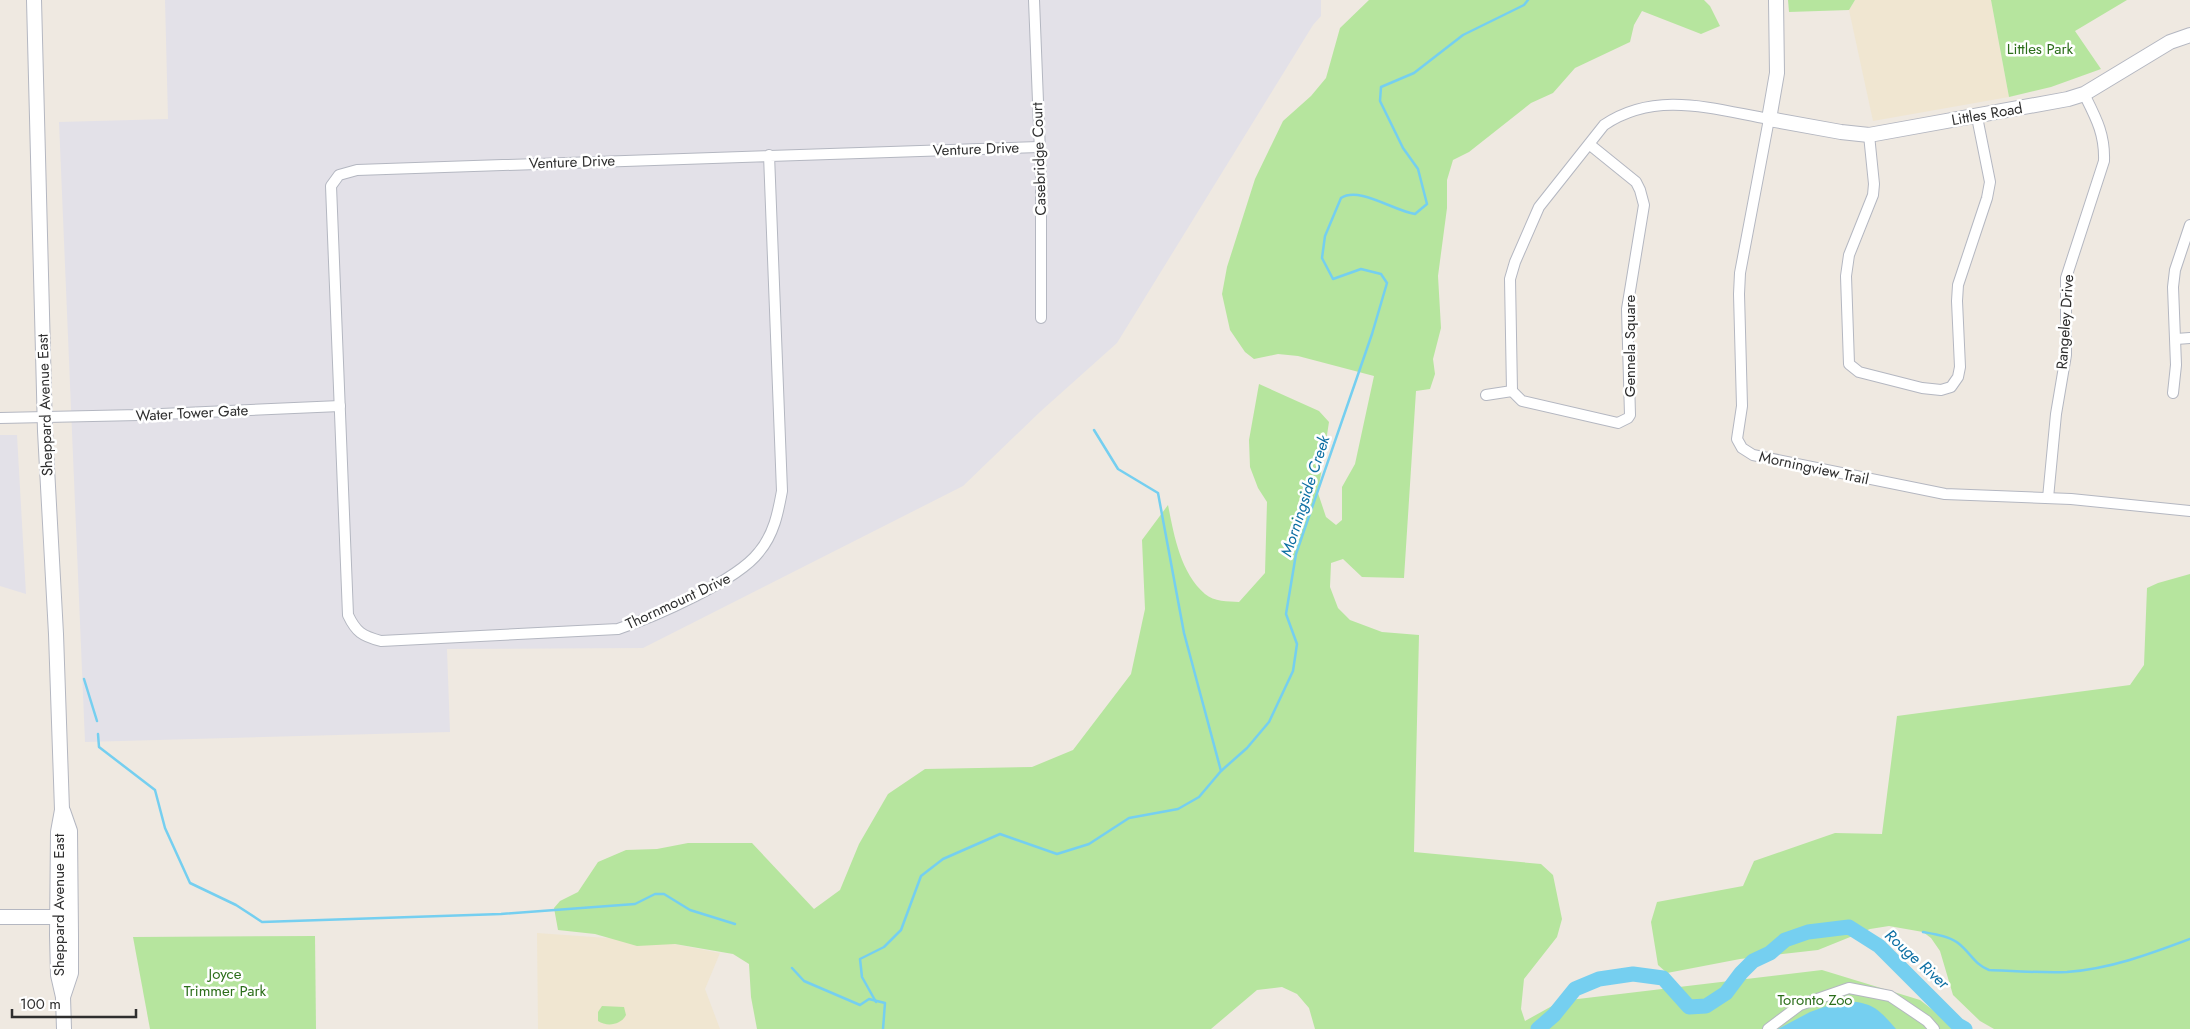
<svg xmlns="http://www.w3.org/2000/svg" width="2190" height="1029" font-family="Jost,sans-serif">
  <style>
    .industrial { fill: #e3e1e8 }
    .education { fill: #f0e6d1 }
    .green { fill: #b6e59e }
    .water { fill: #75cff0 }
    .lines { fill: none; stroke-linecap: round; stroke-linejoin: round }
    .stream { stroke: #75cff0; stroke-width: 2.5 }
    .river { stroke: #75cff0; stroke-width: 15 }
    .street-casing { stroke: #b4b7c1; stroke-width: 12 }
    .secondary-casing { stroke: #b4b7c1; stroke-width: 16 }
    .street { stroke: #fff; stroke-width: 10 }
    .secondary { stroke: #fff; stroke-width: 14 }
    .labels { text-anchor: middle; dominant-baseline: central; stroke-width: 5; stroke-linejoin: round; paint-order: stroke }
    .park-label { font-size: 15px; fill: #2c6e1b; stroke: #fff }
    .street-label { font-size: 15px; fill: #2e2e2e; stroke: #fff }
    .water-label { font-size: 16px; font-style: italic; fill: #0d6fa3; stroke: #fff }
  </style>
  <rect width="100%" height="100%" fill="#efe9e1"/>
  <g class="industrial">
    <path d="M165,0H1321V16L1313,25L1117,343L1041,411L963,486L643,648L447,649L450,732L85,742L59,122L168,119Z"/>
    <path d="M0,435H17L26,594L0,586Z"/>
  </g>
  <g class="education">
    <path d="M1855,0H1991L2009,97L1873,121L1849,10Z"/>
    <path d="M537,933L664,942L720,953L705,989L720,1029H538Z"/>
  </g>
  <g class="green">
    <path d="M1369,0H1704L1710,6L1720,26L1701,34L1642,11L1634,25L1630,42L1575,68L1553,93L1531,103L1469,152L1453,160L1447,180V208L1438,276L1441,328L1433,359L1435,374L1430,389L1416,391L1404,578L1362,577L1343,559L1331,563L1330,587L1338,608L1350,620L1382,632L1419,635L1414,852L1541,864L1553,875L1562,919L1557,937L1524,979L1521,1009L1525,1021L1561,1001L1822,970L1920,1000L1957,1029H1315L1309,1008L1297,994L1282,987L1257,990L1211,1029H757L751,997L749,964L733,954L675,944L637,946L595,934L558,930L554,908L560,901L578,892L598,862L626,850L657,849L688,843H752L814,909L840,890L859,844L888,794L925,769L1032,767L1073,750L1131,674L1145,609L1142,540L1168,505C1174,535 1180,572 1205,594C1214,602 1228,601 1239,602L1265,573L1267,502L1258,488L1250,467L1249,440L1259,384L1319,411L1329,422L1318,493L1326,517L1336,525L1342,520V487L1355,464L1374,376L1298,356L1278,354L1254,359L1245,352L1230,330L1222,294L1227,267L1255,179L1283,121L1311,96L1326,78L1340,28Z"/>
    <path d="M1788,0H1855L1849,10L1789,12Z"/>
    <path d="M1991,0H2127L2075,31L2101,69L2051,87L2009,97Z"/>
    <path d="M2190,574V1029H1994L1980,1021L1953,995L1940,951L1931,938L1923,932L1889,926L1870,929L1818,950L1740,959L1667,973L1658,965L1651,922L1657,902L1743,886L1754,861L1835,833L1882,834L1897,716L2130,685L2144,665L2147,588L2158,583Z"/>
    <path d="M315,936L316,1029H150L133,937Z"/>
    <path d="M602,1006L624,1007L626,1015C621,1025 607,1027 598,1021V1012Z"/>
  </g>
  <path class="water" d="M1841,1001C1871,1002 1876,1006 1896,1029H1778L1810,1012Z"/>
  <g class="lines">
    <g class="stream">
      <path d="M1094,430L1118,469L1158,493L1184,633L1221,771"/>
      <path d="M84,679L97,721"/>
      <path d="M98,734L99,747L155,790L165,828L190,883L236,905L262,922L501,914L635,904L655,894H664L690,910L735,924"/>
      <path d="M1923,932C1934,934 1949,936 1958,943C1970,952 1975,965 1989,970C2014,971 2041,973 2067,972C2110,969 2150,954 2190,939"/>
      <path d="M792,968L804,981L860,1005L869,999L885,1003L883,1029"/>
      <path d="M876,1002L862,977L860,959L884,947L901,930L921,876L943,859L1000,834L1057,854L1089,844L1129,818L1178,809L1199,797L1221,771L1247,748L1269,722L1293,671L1297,644L1286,614L1296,554L1372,334L1387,283L1381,274L1361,269L1333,279L1322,258L1325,236L1341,198C1359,186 1394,211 1415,214L1427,204L1418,169L1403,148L1380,101L1381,87L1414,73L1463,35L1524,5L1528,0"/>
    </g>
    <path class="river" d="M1538,1029L1554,1015L1575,989L1599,979L1633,974L1663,978L1689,1007L1706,1006L1726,993L1741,973L1753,961L1770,953L1785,940L1808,932L1849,927L1879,946L1958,1025L1965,1029"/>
    <defs>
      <g id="street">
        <path d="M1034,0L1041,178V318"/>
        <path d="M1869,135L1874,184L1873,195L1849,255L1846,276L1849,364L1859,372L1922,388L1941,390L1951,387L1958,377L1960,367L1957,301L1958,285L1987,198L1990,182L1977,117"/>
        <path d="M1589,144L1636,182L1640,190L1644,205L1627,309L1630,415L1628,418L1618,423L1522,401L1512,391L1510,279L1515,262L1539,207L1604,125C1656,90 1712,109 1769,119L1740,273L1739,294L1742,406L1737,439L1742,448L1753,455L1945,494L2071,499L2190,511"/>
        <path d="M769,155L782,491C778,513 774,534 759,552C737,581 654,617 618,629L381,641C362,636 356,632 348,615L331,186L339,175L357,170L1039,147"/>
        <path d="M2176,339L2190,338"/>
        <path d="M2173,393L2176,365L2173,287L2175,270L2190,225"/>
        <path d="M1486,395L1512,391"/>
        <path d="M0,418L139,415L340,406"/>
        <path d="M2048,498L2056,414L2066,355V278L2104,161C2105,134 2096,118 2084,94"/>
        <path d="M1768,1029L1800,1005L1849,988L1890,996L1927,1021L1934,1029"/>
      </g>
      <g id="secondary">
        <path d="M34,0L45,431L56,634L62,810L58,832L57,935L58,975L63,997L64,1029"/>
        <path d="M1776,0L1777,73L1769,119L1841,132L1869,135L2068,99L2084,94L2170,42L2190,35"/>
        <path d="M63,811L70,831L71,936V973L63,997"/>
        <path d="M0,917H57"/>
      </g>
    </defs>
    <use href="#street" class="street-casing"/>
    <use href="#secondary" class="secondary-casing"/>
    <use href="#street" class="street"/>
    <use href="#secondary" class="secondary"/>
  </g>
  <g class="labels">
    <g class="park-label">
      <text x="2040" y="49">Littles Park</text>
      <text x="225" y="974">Joyce<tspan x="225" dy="17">Trimmer Park</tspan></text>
      <text x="1815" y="1000">Toronto Zoo</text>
    </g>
    <g class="street-label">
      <text transform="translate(1987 114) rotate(-10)">Littles Road</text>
      <text transform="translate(976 149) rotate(-2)">Venture Drive</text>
      <text transform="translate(1039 159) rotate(-92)">Casebridge Court</text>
      <text transform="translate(572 162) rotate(-2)">Venture Drive</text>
      <text transform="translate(2065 322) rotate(-86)">Rangeley Drive</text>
      <text transform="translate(1630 346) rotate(-90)">Gennela Square</text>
      <text transform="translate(45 405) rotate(-92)">Sheppard Avenue East</text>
      <text transform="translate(192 413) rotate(-3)">Water Tower Gate</text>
      <text transform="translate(1814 468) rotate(12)">Morningview Trail</text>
      <text transform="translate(678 601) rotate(-25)">Thornmount Drive</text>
      <text transform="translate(59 905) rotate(-90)">Sheppard Avenue East</text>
    </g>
    <g class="water-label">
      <text transform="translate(1305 496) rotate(-72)">Morningside Creek</text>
      <text transform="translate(1917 959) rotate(42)">Rouge River</text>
    </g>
  </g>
  <path d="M12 1009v8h124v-8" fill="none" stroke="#2e2e2e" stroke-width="2.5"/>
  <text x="20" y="1009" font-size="15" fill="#2e2e2e" stroke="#ffffff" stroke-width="4" paint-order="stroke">100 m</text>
</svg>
